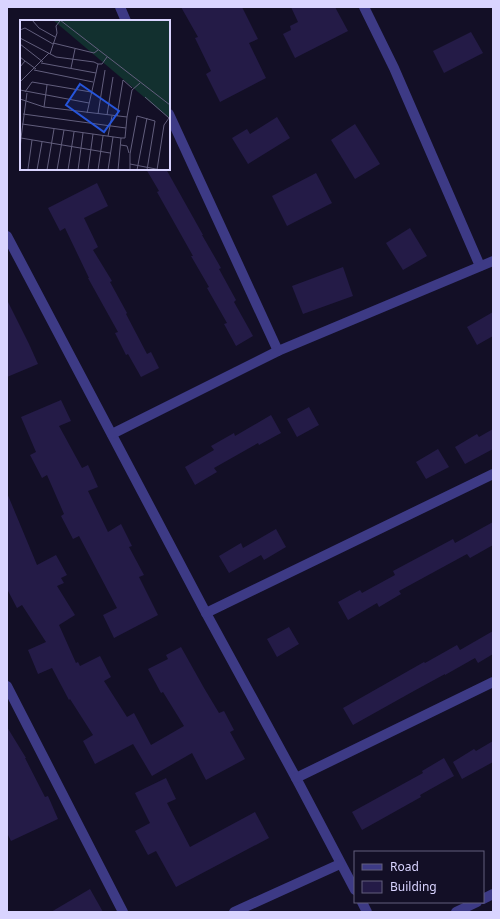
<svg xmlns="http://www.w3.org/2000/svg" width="500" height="919" font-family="'Noto Sans',sans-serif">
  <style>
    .building { fill: #241b47 }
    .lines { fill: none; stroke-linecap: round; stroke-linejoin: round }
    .street { stroke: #3d3a85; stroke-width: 10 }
    .inset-road { fill: none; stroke: #625e7d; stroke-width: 1 }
    .view { fill: #2655da; fill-opacity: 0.15; stroke: #2655da; stroke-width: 2 }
    .inset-edge { fill: none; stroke: #d9d4ff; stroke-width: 2 }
  </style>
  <rect width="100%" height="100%" fill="#130f26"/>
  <g class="building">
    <path d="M181,7H242L258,39L249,43L266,78L220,102L206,74L211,71L195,38L198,37Z"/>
    <path d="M291,7H335L348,31L295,58L283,34L291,30L290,26L298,22Z"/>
    <path d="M471,32L483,53L444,73L433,51Z"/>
    <path d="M277,117L290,138L248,164L232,138L247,129L250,134Z"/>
    <path d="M355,124L380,164L355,179L331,140Z"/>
    <path d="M146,169H166L203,235H202L221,268L219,269L236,300L234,302L253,336L236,346L224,324L227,323L207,288L209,287L191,256H193L157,192L159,191Z"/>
    <path d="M316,173L332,203L287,226L272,196Z"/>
    <path d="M97,183L108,206L84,218L98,247L93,250L112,281L110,282L127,313L126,314L147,354L151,352L159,368L141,377L128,354L126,355L115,333L118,332L88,278H89L65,228L60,231L48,208Z"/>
    <path d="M410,228L427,256L403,270L386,243Z"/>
    <path d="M343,267L353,296L303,314L292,286Z"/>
    <path d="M7,300L29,344L38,364L7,377Z"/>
    <path d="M493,312V336L477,345L467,327Z"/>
    <path d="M61,400L71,421L59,426L82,468L88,465L98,487L88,491L108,532L121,524L132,546L129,547L144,575L139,577L158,615L114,638L103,615L117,608L79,536L73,539L61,516L64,514L47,475L42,478L30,455L36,452L21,417Z"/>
    <path d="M309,407L319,425L297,437L287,419Z"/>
    <path d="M271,415L281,433L259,445L258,443L214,468L217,472L195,485L185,467L214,450L211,446L234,433L235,436Z"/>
    <path d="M493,429V449L465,464L455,447L477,434L479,437Z"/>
    <path d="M438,449L449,467L426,479L416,462Z"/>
    <path d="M7,493L37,565L56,555L67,575L61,578L64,583L57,586L75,615L59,625L76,663L78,662L80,666L100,656L111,677L104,681L127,717L134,713L151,745L184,726L163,692L161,693L148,669L168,659L166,655L181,647L204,688L219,713L224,711L234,730L230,732L245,759L206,780L192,753L152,776L133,744L95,764L83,741L93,735L70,699L69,700L52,668L38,674L28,650L46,642L22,605L17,608L7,589Z"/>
    <path d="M493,522V545L470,558L467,554L399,591L401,594L379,607L377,603L348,620L338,602L360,590L362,593L395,575L393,571L453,539L455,543Z"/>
    <path d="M276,529L286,547L264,560L261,555L229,573L219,556L241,543L243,548Z"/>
    <path d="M289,627L299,644L277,657L267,639Z"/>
    <path d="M493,631V654L478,663L475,658L445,675V674L412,692L353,725L343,708L424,662L425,663L457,645L460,650Z"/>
    <path d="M7,727L26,758H25L45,797L48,796L58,819L11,841L7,833Z"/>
    <path d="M493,741V762L462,779L453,762L474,749L476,751Z"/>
    <path d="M444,758L454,776L420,795L421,797L362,830L352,812L423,773L422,771Z"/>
    <path d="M166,778L176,799L167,803L190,847L255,812L269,838L176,887L156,851L148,855L135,831L150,823L135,793Z"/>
    <path d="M90,889L103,912H51Z"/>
  </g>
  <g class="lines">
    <g class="street">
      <path d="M120,7L126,21"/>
      <path d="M364,7L394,68L480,266"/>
      <path d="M169,114L278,351"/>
      <path d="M7,236L206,613L296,778L355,890"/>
      <path d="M112,434L278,351L493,261"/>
      <path d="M206,613L493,474"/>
      <path d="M7,686L123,912"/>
      <path d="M296,778L493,682"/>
      <path d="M483,899L493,894"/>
      <path d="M362,902L367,912"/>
      <path d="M234,912L340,864"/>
      <path d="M456,912L477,902"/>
    </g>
  </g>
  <g transform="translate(20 20)">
    <rect width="150" height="150" fill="#130f26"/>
    <path d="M33,0H150V99Z" fill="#12302f"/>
    <path class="inset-road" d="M12,0L19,8L35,17M40,0L150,85M0,10L5,8L33,24M0,18L36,37L74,42L78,44L76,53M33,23L74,33L78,30M0,24L23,42M30,34L37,13L36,6L40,1M0,37L5,41L0,47M5,41L16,49M21,43L76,53L67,93M78,44H82L87,37M51,48L55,29M14,50L73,62M0,62L29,33M0,70L69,83M5,72L12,62L71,72M125,77L149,98M0,79L24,87L107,97L112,70L120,63M24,87L27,65M3,94L106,108M78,94L85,50M87,95L93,57M97,96L103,60L112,68M2,104L101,118L98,150M88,116L92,96M1,118L7,73M101,118H105L107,97M101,125L107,126L109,133M0,130L1,118L90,133M110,144L141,150M8,149L12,120M17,150L22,122M27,150L34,109M37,150L44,110M48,150L54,112M58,150L63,113M68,150L73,114M78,150L83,116M88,150L93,117M110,150V134L117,96L135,101L127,150M117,150L127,98M137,150L144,105L149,98"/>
    <path class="view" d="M60,64L99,91L84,112L46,85Z"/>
    <rect width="150" height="150" class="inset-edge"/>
  </g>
  <rect width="500" height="919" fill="none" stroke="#d9d4ff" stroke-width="16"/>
  <rect x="354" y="851" width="130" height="52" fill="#130f26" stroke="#625e7d"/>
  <rect x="362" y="864" width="20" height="6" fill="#3d3a85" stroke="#625e7d"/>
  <text x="390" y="871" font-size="12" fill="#d9d4ff">Road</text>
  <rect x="362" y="881" width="20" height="12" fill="#241b47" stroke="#625e7d"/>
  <text x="390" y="891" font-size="12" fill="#d9d4ff">Building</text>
</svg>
